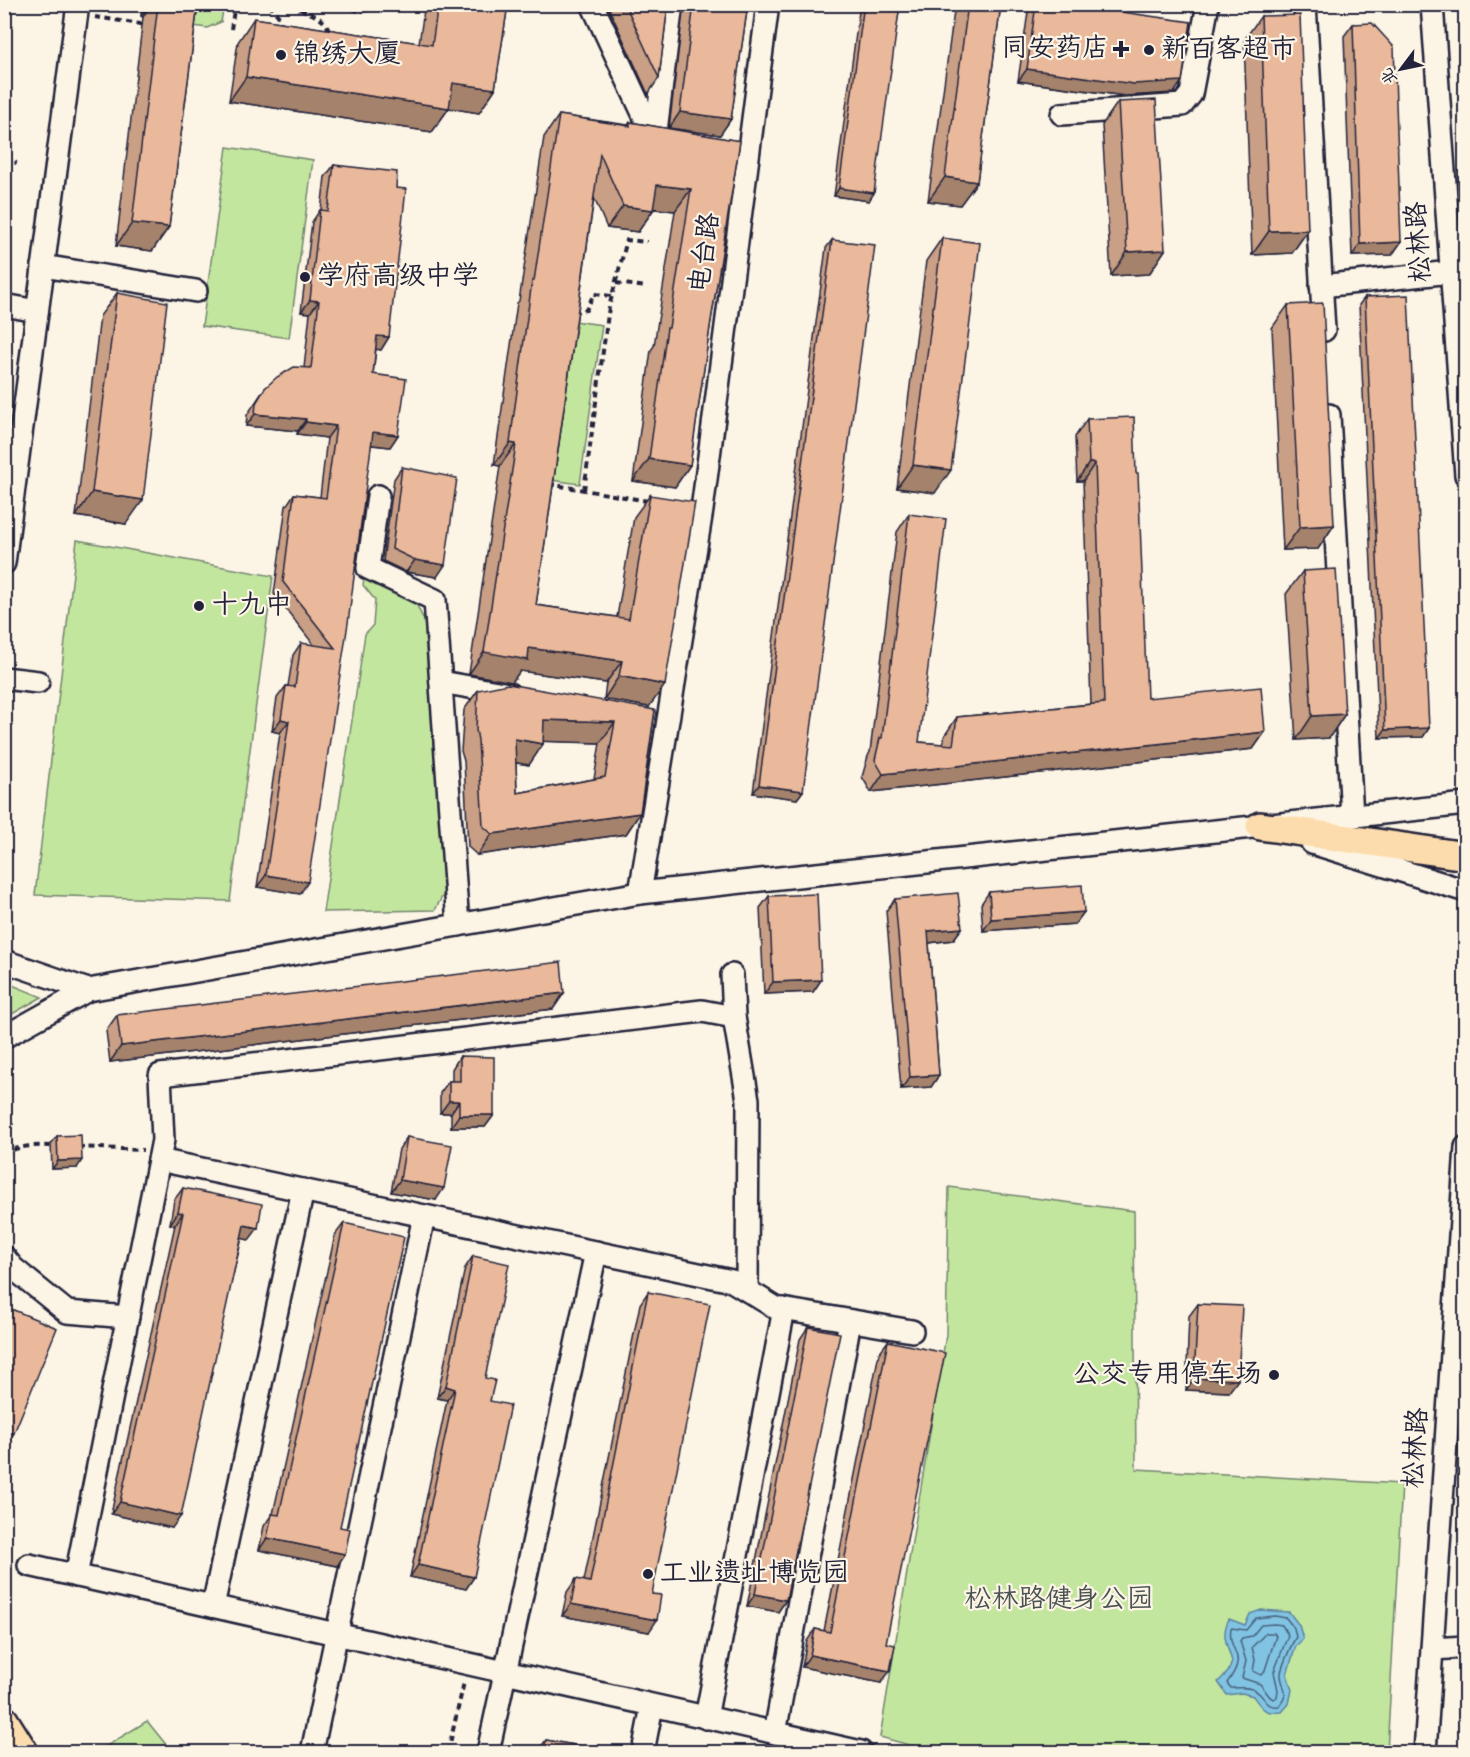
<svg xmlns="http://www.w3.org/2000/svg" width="1470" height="1757" font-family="'Indie Flower','LXGW WenKai TC',sans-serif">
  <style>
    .green { fill: #c3e69f; stroke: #72846d; stroke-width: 1.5 }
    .water { fill: #81c3e2; stroke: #5b839f; stroke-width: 1.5 }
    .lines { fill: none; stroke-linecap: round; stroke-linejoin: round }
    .shore { stroke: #48627e; stroke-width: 1.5 }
    .minor-casing { stroke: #22223b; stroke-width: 26 }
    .major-casing { stroke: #22223b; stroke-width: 32 }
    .path { stroke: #22223b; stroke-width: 4; stroke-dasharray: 6 4.5; stroke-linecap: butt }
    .minor { stroke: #fcf5e5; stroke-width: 21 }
    .major { stroke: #fcdcac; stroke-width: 27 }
    .wall { fill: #c99f85; stroke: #22223b; stroke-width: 1.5; fill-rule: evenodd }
    .shaded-wall { fill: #a4826c; stroke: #22223b; stroke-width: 1.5 }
    .building { fill: #eab99b; stroke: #22223b; stroke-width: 1.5; fill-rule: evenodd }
    .poi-dot { fill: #22223b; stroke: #fcf5e5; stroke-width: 2 }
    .labels { text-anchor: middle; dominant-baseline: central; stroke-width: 4.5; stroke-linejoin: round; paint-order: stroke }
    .poi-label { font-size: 27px; fill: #22223b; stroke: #fcf5e5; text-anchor: start }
    .street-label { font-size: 27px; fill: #22223b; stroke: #fcf5e5 }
    .park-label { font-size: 27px; fill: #4a5354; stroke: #fcf5e5 }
  </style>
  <rect width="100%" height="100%" fill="#fcf5e5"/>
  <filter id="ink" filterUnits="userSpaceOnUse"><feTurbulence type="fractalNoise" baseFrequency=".0167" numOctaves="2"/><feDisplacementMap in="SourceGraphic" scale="12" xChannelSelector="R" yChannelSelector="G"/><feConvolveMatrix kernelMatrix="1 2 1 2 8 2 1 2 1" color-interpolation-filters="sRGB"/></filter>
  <g filter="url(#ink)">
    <g class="green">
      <path d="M184,5H224L221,22L207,28L181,24Z"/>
      <path d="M227,147L313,160L289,338L202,326Z"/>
      <path d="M574,321L602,325L580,484L551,480Z"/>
      <path d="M77,540L273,576L230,901L35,895Z"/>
      <path d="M365,573L411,593L431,635L451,880L435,910L323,912L365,634L373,625L375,600L363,585Z"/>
      <path d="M4,982H5L42,997L5,1018Z"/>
      <path d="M949,1187L1134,1211L1136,1469L1402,1484L1387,1752H935L880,1737L946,1335Z"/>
      <path d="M147,1721L172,1752H97Z"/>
    </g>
    <path class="water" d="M1261,1610L1289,1612L1299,1625L1303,1639L1296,1646L1287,1674L1292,1690L1289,1704L1282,1712C1265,1714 1262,1709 1253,1696L1242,1693L1227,1695L1218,1682L1228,1672L1232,1662C1228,1645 1220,1636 1229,1619L1245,1625L1250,1614Z"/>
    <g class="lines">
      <g class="shore">
        <path d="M1275,1616L1286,1618L1294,1628L1296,1637C1292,1643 1282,1666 1281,1673C1280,1687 1292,1691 1279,1706C1265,1708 1266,1697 1256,1691C1249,1686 1239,1688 1231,1688L1227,1683C1250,1651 1227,1655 1231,1628L1246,1630L1256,1618Z"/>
        <path d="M1275,1624L1282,1625L1288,1635L1274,1672L1278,1690L1277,1697L1274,1699L1270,1697L1260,1684L1242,1678L1246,1661L1240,1641L1242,1638L1252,1636L1261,1625Z"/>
        <path d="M1266,1633H1274L1276,1636L1264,1673L1261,1675L1253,1671L1255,1660L1252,1647Z"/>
      </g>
      <defs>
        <g id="minor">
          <path d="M592,4L655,139L668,141"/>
          <path d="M1305,4L1324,330"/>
          <path d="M1432,4L1466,475"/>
          <path d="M1062,114L1182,105L1191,94L1208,4"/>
          <path d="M655,139L672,4"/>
          <path d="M43,266L196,291"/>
          <path d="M1321,286L1451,272"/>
          <path d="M4,305L37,311"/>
          <path d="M1329,415L1352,816"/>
          <path d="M378,496L368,568L435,600L458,925"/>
          <path d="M4,563L78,4"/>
          <path d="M4,678L38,682"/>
          <path d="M441,682L509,694"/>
          <path d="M1312,843L1466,891"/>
          <path d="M640,893L702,510L768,4"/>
          <path d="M4,961L88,990"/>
          <path d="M732,975L734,1017L748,1100L747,1290"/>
          <path d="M4,1037L88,990L640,893L1466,804"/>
          <path d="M159,1160L163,1140L160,1075L702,1011L734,1017"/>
          <path d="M4,1257L13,1268L67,1312L128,1317"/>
          <path d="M29,1565L861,1752"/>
          <path d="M76,1576L159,1160L732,1281L776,1308L912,1331"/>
          <path d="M213,1606L303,1190"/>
          <path d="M1432,1649L1466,1647"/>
          <path d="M706,1718L784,1309"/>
          <path d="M775,1733L850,1321"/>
          <path d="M312,1752L424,1216"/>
          <path d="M488,1752L596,1252"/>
          <path d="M643,1752L652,1706"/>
          <path d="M1425,1752L1466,1147"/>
        </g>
        <g id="major">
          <path d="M1260,826L1466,856"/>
          <path d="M4,1720L24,1752"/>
        </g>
      </defs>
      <use href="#minor" class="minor-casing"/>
      <use href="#major" class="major-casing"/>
      <g class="path">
        <path d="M269,4L280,18L281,27"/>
        <path d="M291,4C304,13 327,15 330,34"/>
        <path d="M343,4L358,11L374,9"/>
        <path d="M95,17L147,25"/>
        <path d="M231,29L235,4"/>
        <path d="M4,161L17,163"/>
        <path d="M616,283L647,287"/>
        <path d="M573,311L586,310L594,294L612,296"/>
        <path d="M549,484L648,501"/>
        <path d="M584,490L609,307L627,240L647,242"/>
        <path d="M78,1147L143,1150"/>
        <path d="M4,1155C18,1144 39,1146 56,1146"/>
        <path d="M448,1752L464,1682"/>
      </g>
      <use href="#minor" class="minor"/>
      <use href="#major" class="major"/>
    </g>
    <g class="wall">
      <path d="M142,4H198L169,227L152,251L116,246L143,17L141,16Z"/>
      <path d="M425,4H508L495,89L479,113L449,108L432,132L229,101L238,42L254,18L419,43Z"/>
      <path d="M607,4H668L659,78L648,94Z"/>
      <path d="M684,4H748L731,119L720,135L669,128Z"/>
      <path d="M860,4H900L869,201L834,196Z"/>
      <path d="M955,4H1001L977,182L960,205L928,201Z"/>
      <path d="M1033,4H1066L1174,93L1125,96L1018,81L1028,12Z"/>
      <path d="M1261,16L1308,230L1292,253L1252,255L1244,40Z"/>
      <path d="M1353,24L1401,242L1392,255L1352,256L1344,36Z"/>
      <path d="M1118,102L1165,250L1149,274L1111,276L1102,125Z"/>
      <path d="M559,115L628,125L630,122L740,141L710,327L690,465L675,487L633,481L651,350L654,346L675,211L654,209L638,232L607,228L594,198L536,605L617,617L634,517L650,495L649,707L604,699L606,683L520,671L512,682L469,674L500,466L494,465L517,303L519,301L544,137Z"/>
      <path d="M334,165L396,188L389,337L381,350L376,349L373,374L398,435L390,447L371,445L300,894L257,887L280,733L272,731L277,698L286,686H288L293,655L301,643L314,645L274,594L286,506L294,494L320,497L327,438L297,434L298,431L246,426L247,415L265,388L304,368L310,313L301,312L312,222L320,210H321L325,177Z"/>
      <path d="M942,238L935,493L897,488L926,261Z"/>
      <path d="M832,240L803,791L797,799L753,793L826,248Z"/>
      <path d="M117,293L126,524L76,516L100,316Z"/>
      <path d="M1365,297L1429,728L1423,737L1379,738L1359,305Z"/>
      <path d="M1288,305L1334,525L1318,549L1283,550L1272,328Z"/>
      <path d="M1087,419L1147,698L1265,732L1253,749L871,792L862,777L868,756L870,752L897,532L909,514L919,742L943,744L945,735L957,717L1091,704L1083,481H1077L1075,437Z"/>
      <path d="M402,467L437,577L406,572L383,561L394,479Z"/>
      <path d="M1303,571L1345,714L1329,738L1296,740L1286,594Z"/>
      <path d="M478,690L655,710L640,813L626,834L477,855L468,847L464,761L461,751L464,710ZM543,741L600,743L594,779L517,793L516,763L529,765L543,744Z"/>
      <path d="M989,892L1084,912L1075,924L983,931L981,904Z"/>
      <path d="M769,896L821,980L813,992L764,994L760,908Z"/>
      <path d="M895,899L962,928L953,940L929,943L939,1075L931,1087L901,1089L886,911Z"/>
      <path d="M564,993L553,1009L110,1062L106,1031L117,1015Z"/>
      <path d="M460,1056L494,1115L485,1127H451V1113H440V1093L449,1081H452V1069Z"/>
      <path d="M57,1136L77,1168L52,1169L51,1144Z"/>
      <path d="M407,1137L436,1200L391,1192L399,1149Z"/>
      <path d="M183,1188L249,1240L242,1238L172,1528L111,1514L175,1225L170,1224L174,1200Z"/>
      <path d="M344,1223L340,1527L345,1554L337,1566L259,1550L264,1526L272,1514H273L335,1235Z"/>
      <path d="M473,1256L485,1378L490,1401L474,1577L466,1589L410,1577L447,1400L437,1398L465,1268Z"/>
      <path d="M648,1292L652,1594L649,1632L562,1616L567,1592L576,1579L584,1581L640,1304Z"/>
      <path d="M1198,1304L1229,1392L1186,1390L1189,1316Z"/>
      <path d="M808,1327L786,1600L778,1612L747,1606L800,1339Z"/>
      <path d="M888,1341L886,1643L881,1683L802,1667L807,1641L815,1629L824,1631L879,1353Z"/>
      <path d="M546,1740L614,1752H537Z"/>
    </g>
    <g class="shaded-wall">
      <path d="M149,4H151L143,17L141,16Z"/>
      <path d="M1027,69L1182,81L1174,93L1125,96L1018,81Z"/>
      <path d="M246,77L449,108L432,132L229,101Z"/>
      <path d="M453,83L495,89L479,113L436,106Z"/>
      <path d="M680,112L731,119L720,135L669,128Z"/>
      <path d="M945,177L977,182L960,205L928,201Z"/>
      <path d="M657,185L691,189L675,211L642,207Z"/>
      <path d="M839,188L874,193L869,201L834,196Z"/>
      <path d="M623,206L653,210L638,232L607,228Z"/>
      <path d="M132,223L169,227L152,251L116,246Z"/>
      <path d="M1308,230L1292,253L1252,255L1269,231Z"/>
      <path d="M1401,242L1392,255L1352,256L1360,244Z"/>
      <path d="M1165,250L1149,274L1111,276L1127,252Z"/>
      <path d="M310,300L319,301L310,313L301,312Z"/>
      <path d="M377,336L389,337L381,350L369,348Z"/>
      <path d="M255,414L306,419L298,431L246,426Z"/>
      <path d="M306,422L336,426L327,438L297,434Z"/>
      <path d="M373,432L398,435L390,447L365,444Z"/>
      <path d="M510,443L516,444L500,466L494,465Z"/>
      <path d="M649,459L690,465L675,487L633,481Z"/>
      <path d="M1089,463H1095L1083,481H1077Z"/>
      <path d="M913,465L951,470L935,493L897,488Z"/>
      <path d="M92,492L143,500L126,524L76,516Z"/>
      <path d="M1334,525L1318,549L1283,550L1300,527Z"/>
      <path d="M415,560L445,565L437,577L406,572Z"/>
      <path d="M529,648L622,661L606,683L520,671L512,682L469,674L484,652Z"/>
      <path d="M619,676L665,685L649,707L604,699Z"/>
      <path d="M1345,714L1329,738L1296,740L1312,716Z"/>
      <path d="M281,719L289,721L280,733L272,731Z"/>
      <path d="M544,720L615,722L600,743L529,741Z"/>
      <path d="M1429,728L1423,737L1379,738L1385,730Z"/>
      <path d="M1265,732L1253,749L871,792L883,774Z"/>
      <path d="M515,739L543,744L529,765L501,760Z"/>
      <path d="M759,785L803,791L797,799L753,793Z"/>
      <path d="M640,813L626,834L477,855L492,834Z"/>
      <path d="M266,875L308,882L300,894L257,887Z"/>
      <path d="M1084,912L1075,924L983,931L991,919Z"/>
      <path d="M962,928L953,940L920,944L928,931Z"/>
      <path d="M821,980L813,992L764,994L773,982Z"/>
      <path d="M564,993L553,1009L110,1062L121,1046Z"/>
      <path d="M939,1075L931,1087L901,1089L910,1077Z"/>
      <path d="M449,1101H459L451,1113H440Z"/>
      <path d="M459,1115H494L485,1127H451Z"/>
      <path d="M82,1160L77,1168L52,1169L58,1161Z"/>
      <path d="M400,1180L444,1188L436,1200L391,1192Z"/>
      <path d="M178,1212L183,1213L175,1225L170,1224Z"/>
      <path d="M244,1225L258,1228L249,1240L236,1237Z"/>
      <path d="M1194,1378L1238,1380L1229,1392L1186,1390Z"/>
      <path d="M446,1386L455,1389L447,1400L437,1398Z"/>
      <path d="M4,1429L14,1433L6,1446L4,1445Z"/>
      <path d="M120,1502L181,1516L172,1528L111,1514Z"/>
      <path d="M267,1538L345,1554L337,1566L259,1550Z"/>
      <path d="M418,1565L474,1577L466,1589L410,1577Z"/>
      <path d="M755,1594L786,1600L778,1612L747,1606Z"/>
      <path d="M571,1604L657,1620L649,1632L562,1616Z"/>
      <path d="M810,1655L890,1671L881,1683L802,1667Z"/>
    </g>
    <g class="building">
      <path d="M158,4H198L169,227L132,223Z"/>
      <path d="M438,4H508L495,89L453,83L449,108L246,77L254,18L432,45Z"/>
      <path d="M625,4H668L659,78Z"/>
      <path d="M694,4H748L731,119L680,112Z"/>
      <path d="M864,4H900L874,193L839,188Z"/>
      <path d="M968,4H1001L977,182L945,177Z"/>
      <path d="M1036,4H1066L1191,22L1182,81L1134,84L1027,69Z"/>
      <path d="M1300,15L1308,230L1269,231L1261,16Z"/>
      <path d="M1372,23L1394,47L1401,242L1360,244L1353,24Z"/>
      <path d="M1156,100L1165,250L1127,252L1118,102Z"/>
      <path d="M559,115L630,126V122L740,141L710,327L690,465L649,459L667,328H669L691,189L657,185L653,210L623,206L600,154L536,605L629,619L650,495L695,502L665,685L619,676L622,661L529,648L528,660L484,652L516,444L510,443L532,281H534Z"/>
      <path d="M334,165L397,172L396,188L406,189L389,337L377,336L373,374L406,379L398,435L373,432L348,623L308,882L266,875L289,721L281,719L286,686L295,687L301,643L335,648L283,582L294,494L326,498L336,426L306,422V419L255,414L256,403L265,388L277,377L294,367L311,368L319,301L310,300L320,210L328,211Z"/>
      <path d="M942,238L980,243L951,470L913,465Z"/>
      <path d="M832,240L875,245L803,791L759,785Z"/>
      <path d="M117,293L167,302L143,500L92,492Z"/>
      <path d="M1408,295L1429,728L1385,730L1365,297Z"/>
      <path d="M1323,303L1334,525L1300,527L1288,305Z"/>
      <path d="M1134,417L1136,473H1138L1147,698L1261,687L1265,732L883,774L875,760L880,738H882L909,514L946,519L919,742L953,745L957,717L1104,703L1095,463H1089L1087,419Z"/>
      <path d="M402,467L457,478L445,565L415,560L392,549Z"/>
      <path d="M1336,569L1345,714L1312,716L1303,571Z"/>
      <path d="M508,684L655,710L640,813L492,834L483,826L478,740L476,730L478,690ZM544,720L615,722L605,777L517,793L515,739L543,744Z"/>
      <path d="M1082,885L1084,912L991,919L989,892Z"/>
      <path d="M958,893L962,928L928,931L939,1075L910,1077L895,899Z"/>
      <path d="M817,894L821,980L773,982L769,896Z"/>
      <path d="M561,962L564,993L121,1046L117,1015Z"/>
      <path d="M460,1056L494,1057V1115H459V1101H449V1081H460Z"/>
      <path d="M4,1117L13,1124L4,1134Z"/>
      <path d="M81,1135L82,1160L58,1161L57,1136Z"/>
      <path d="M407,1137L452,1145L444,1188L400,1180Z"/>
      <path d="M183,1188L262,1204L258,1228L244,1225L181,1516L120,1502L183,1213L178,1212Z"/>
      <path d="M344,1223L404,1237L340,1527L350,1529L345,1554L267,1538L272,1514L279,1515Z"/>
      <path d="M473,1256L509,1264L485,1378L495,1380L490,1401L510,1405L474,1577L418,1565L455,1389L446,1386Z"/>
      <path d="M648,1292L710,1304L652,1594L661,1595L657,1620L571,1604L576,1579L590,1582Z"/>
      <path d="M1198,1304L1242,1306L1238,1380L1194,1378Z"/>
      <path d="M4,1306L57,1328L14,1433L4,1429Z"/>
      <path d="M808,1327L840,1333L786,1600L755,1594Z"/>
      <path d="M888,1341L945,1353L886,1643L895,1645L890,1671L810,1655L815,1629L830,1632Z"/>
      <path d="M546,1740L614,1752H544Z"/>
    </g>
  </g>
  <g class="poi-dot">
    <path d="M1118 40h6v6h6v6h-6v6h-6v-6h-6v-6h6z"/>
    <circle cx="1149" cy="50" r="6"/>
    <circle cx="281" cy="55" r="6"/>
    <circle cx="305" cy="277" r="6"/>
    <circle cx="199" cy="606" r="6"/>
    <circle cx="1274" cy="1375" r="6"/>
    <circle cx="648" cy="1574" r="6"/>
  </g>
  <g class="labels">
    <g class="poi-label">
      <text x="1109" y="49" text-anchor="end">同安药店</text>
      <text x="1161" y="50">新百客超市</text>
      <text x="293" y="55">锦绣大厦</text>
      <text x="317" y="277">学府高级中学</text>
      <text x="211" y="606">十九中</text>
      <text x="1262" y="1375" text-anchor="end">公交专用停车场</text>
      <text x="660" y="1574">工业遗址博览园</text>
    </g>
    <g class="street-label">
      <text transform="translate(1420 242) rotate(-94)">松林路</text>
      <text transform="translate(706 253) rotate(-82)">电台路</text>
      <text transform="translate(1417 1448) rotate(-86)">松林路</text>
    </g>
    <g class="park-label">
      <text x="1059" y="1600">松林路健身公园</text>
    </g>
  </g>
  <rect width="1470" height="1757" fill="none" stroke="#fcf5e5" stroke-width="24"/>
  <rect x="12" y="12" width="1446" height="1733" fill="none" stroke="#22223b" stroke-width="2" filter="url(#ink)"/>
  <g transform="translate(1401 69) rotate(238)" stroke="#fcf5e5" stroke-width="4.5" paint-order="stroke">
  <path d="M0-4.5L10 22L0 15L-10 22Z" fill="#22223b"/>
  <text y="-9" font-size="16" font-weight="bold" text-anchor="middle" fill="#22223b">北</text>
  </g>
</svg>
